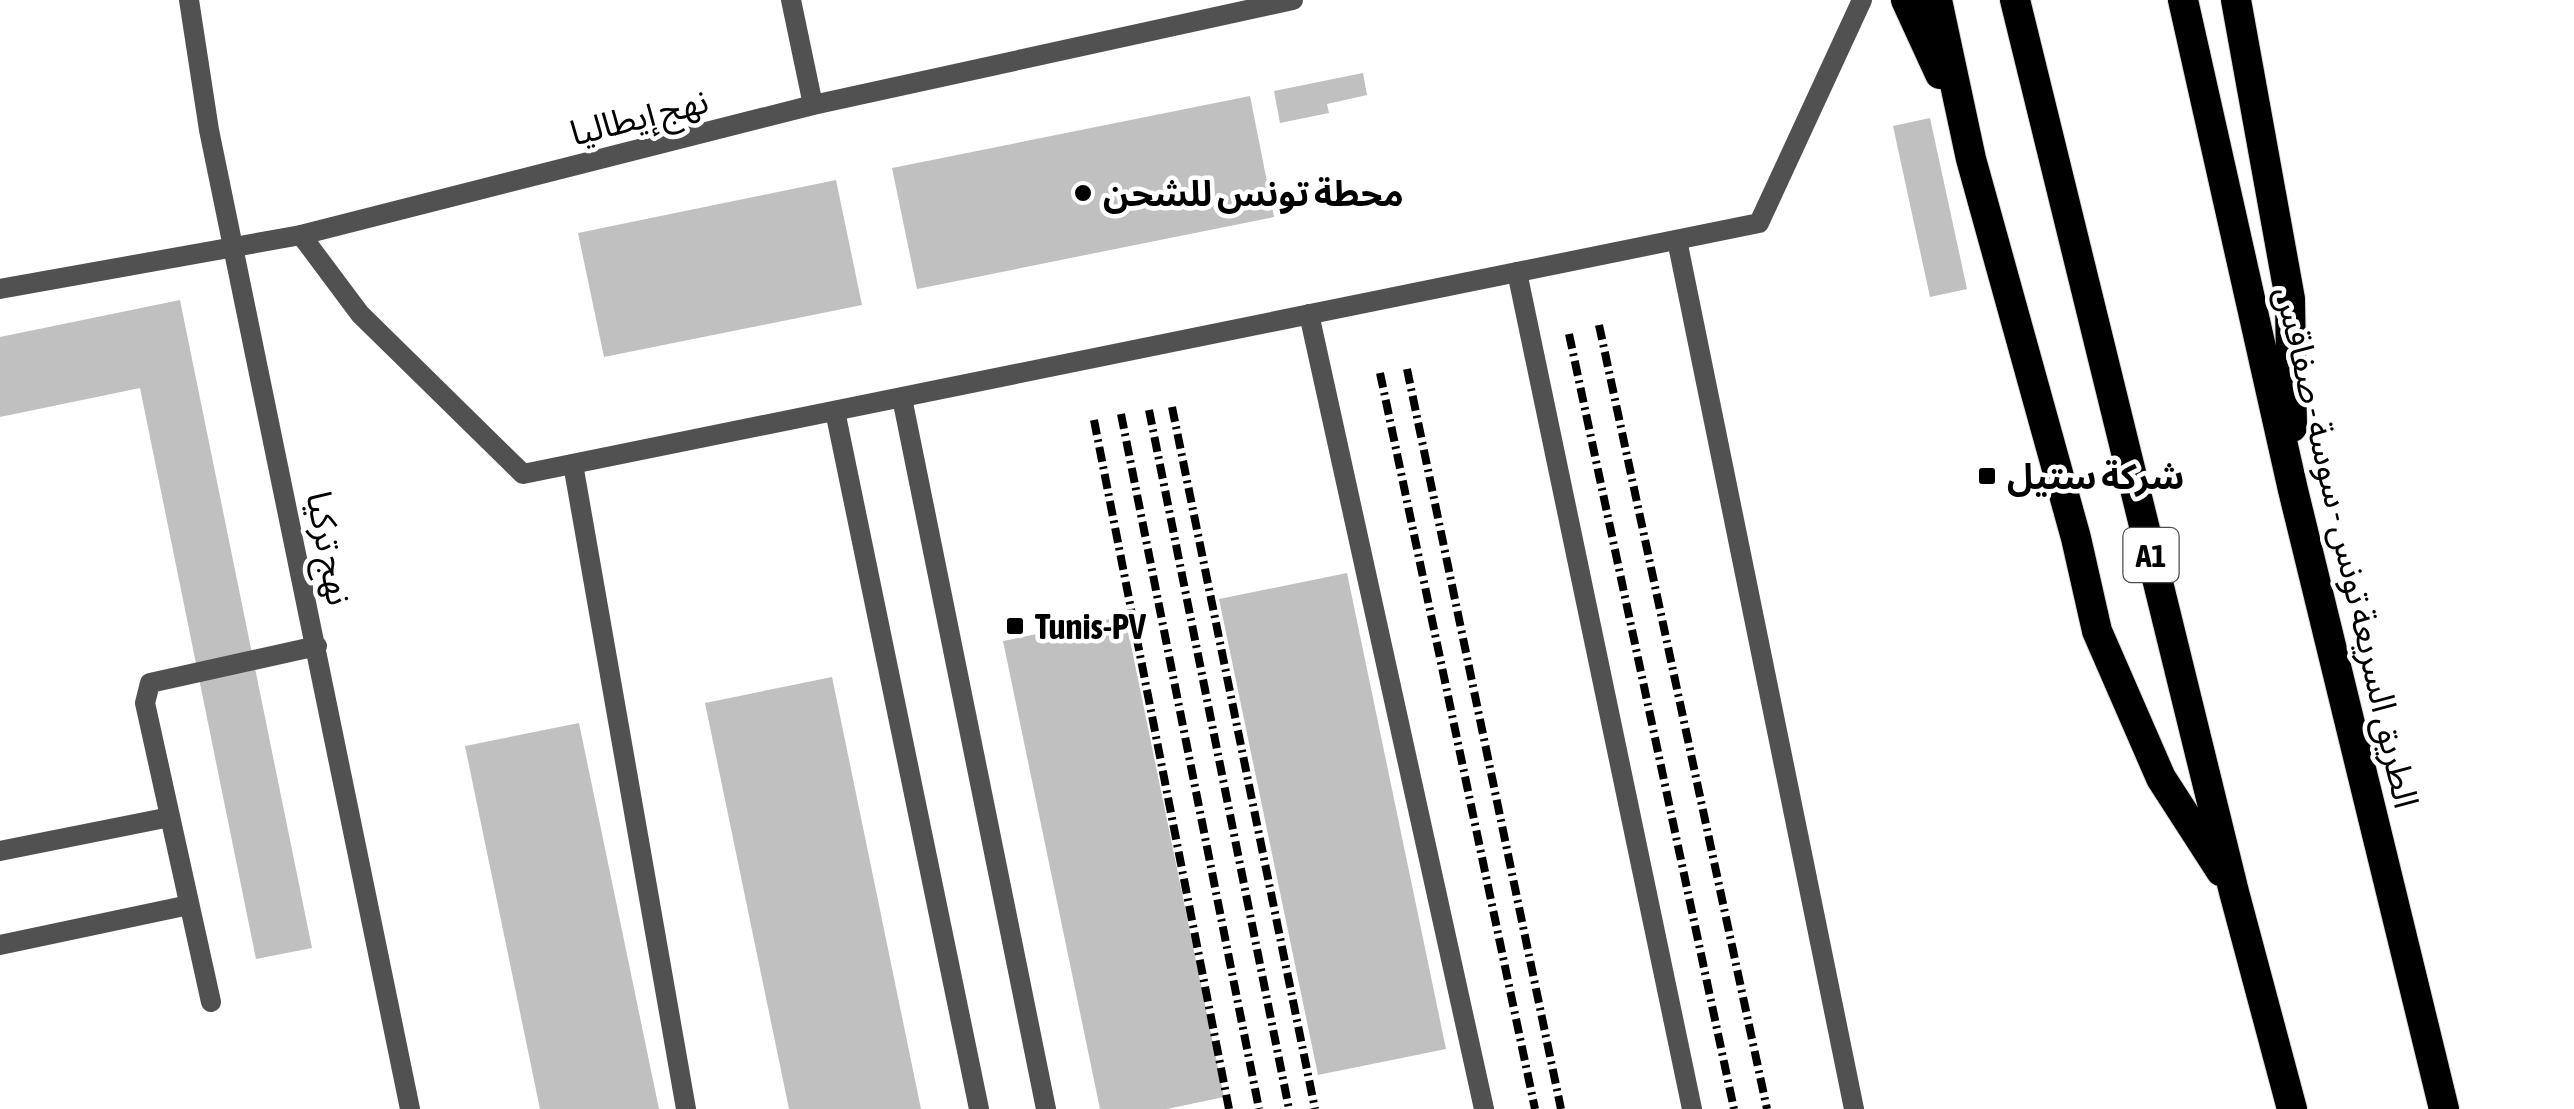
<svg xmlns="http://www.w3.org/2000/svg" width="2574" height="1109" font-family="'Asap Condensed','Noto Sans Arabic',sans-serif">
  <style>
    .building { fill: #c0c0c0 }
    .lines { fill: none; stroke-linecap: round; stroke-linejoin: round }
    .highway-casing { stroke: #dbdbdb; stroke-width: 32 }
    .lane { stroke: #515151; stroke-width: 20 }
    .street { stroke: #515151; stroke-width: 20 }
    .highway { stroke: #000; stroke-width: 30 }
    .rail { stroke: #000; stroke-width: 8; stroke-dasharray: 15 5 2.5 5; stroke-linecap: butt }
    .poi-dot { fill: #000; stroke: #fff; stroke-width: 4 }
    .labels { text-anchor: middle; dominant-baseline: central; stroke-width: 9; stroke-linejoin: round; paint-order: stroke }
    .shield { fill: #fff; stroke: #4c4c4c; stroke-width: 2.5 }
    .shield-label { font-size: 32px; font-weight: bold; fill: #000 }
    .street-label { font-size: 35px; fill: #000; stroke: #fff }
    .poi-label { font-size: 35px; font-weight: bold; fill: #000; stroke: #fff; text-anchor: start }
  </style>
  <rect width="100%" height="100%" fill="#fff"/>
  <g class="building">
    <path d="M1363,73L1367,95L1327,104L1329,113L1280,123L1274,91Z"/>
    <path d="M1250,96L1274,217L917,289L892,168Z"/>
    <path d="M1930,118L1967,289L1930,297L1893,126Z"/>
    <path d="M836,180L862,305L604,357L578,233Z"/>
    <path d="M180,300L312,948L256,959L140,388L0,417V337Z"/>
    <path d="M1347,573L1446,1049L1318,1075L1219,599Z"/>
    <path d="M1125,616L1224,1097L1167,1109H1100L1003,641Z"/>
    <path d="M832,677L921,1109H789L705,703Z"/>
    <path d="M579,723L659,1109H540L465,746Z"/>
  </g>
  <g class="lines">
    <defs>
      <g id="highway">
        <path d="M1906,0L1940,74"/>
        <path d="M1937,0L1971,159L2076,538L2097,631L2161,778L2221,871"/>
        <path d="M2015,0L2234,892L2292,1109"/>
        <path d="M2183,0L2293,490L2444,1109"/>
        <path d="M2236,0L2290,299L2292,427"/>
      </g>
    </defs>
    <use href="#highway" class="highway-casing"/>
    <g class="lane">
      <path d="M301,235L360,314L523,474L1759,223L1862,0"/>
      <path d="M1677,240L1854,1109"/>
      <path d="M1517,272L1692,1109"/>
      <path d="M1309,314L1484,1109"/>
      <path d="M902,398L1046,1109"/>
      <path d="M835,411L979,1109"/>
      <path d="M573,464L686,1109"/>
      <path d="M0,851L170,817"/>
      <path d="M0,945L189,905"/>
      <path d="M211,1002L145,703L150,683L317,646"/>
    </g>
    <g class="street">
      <path d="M189,0L209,130L410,1109"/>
      <path d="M791,0L813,105"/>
      <path d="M0,289L301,235L813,105L1293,0"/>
    </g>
    <use href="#highway" class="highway"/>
    <g class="rail">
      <path d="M1599,325L1767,1109"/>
      <path d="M1569,334L1734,1109"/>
      <path d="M1407,369L1561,1109"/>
      <path d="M1380,373L1535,1109"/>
      <path d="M1172,407L1315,1109"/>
      <path d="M1149,410L1289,1109"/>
      <path d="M1121,414L1259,1109"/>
      <path d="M1094,420L1229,1109"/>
    </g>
  </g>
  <g class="poi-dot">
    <circle cx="1083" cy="193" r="10"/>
    <rect x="1977" y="466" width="20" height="20" rx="5"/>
    <rect x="1005" y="616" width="20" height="20" rx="5"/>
  </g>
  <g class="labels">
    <rect class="shield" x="2123.5" y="528" width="55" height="54" rx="8"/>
    <g class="shield-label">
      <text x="2151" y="555">A1</text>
    </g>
    <g class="street-label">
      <text transform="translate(639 116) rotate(-14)">نهج إيطاليا</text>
      <text transform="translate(2348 547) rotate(77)">الطريق السريعة تونس - سوسة - صفاقس</text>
      <text transform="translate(330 548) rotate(79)">نهج تركيا</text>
    </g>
    <g class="poi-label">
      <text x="1103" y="193">محطة تونس للشحن</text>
      <text x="2007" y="476">شركة ستيل</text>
      <text x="1035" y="626">Tunis-PV</text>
    </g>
  </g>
</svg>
